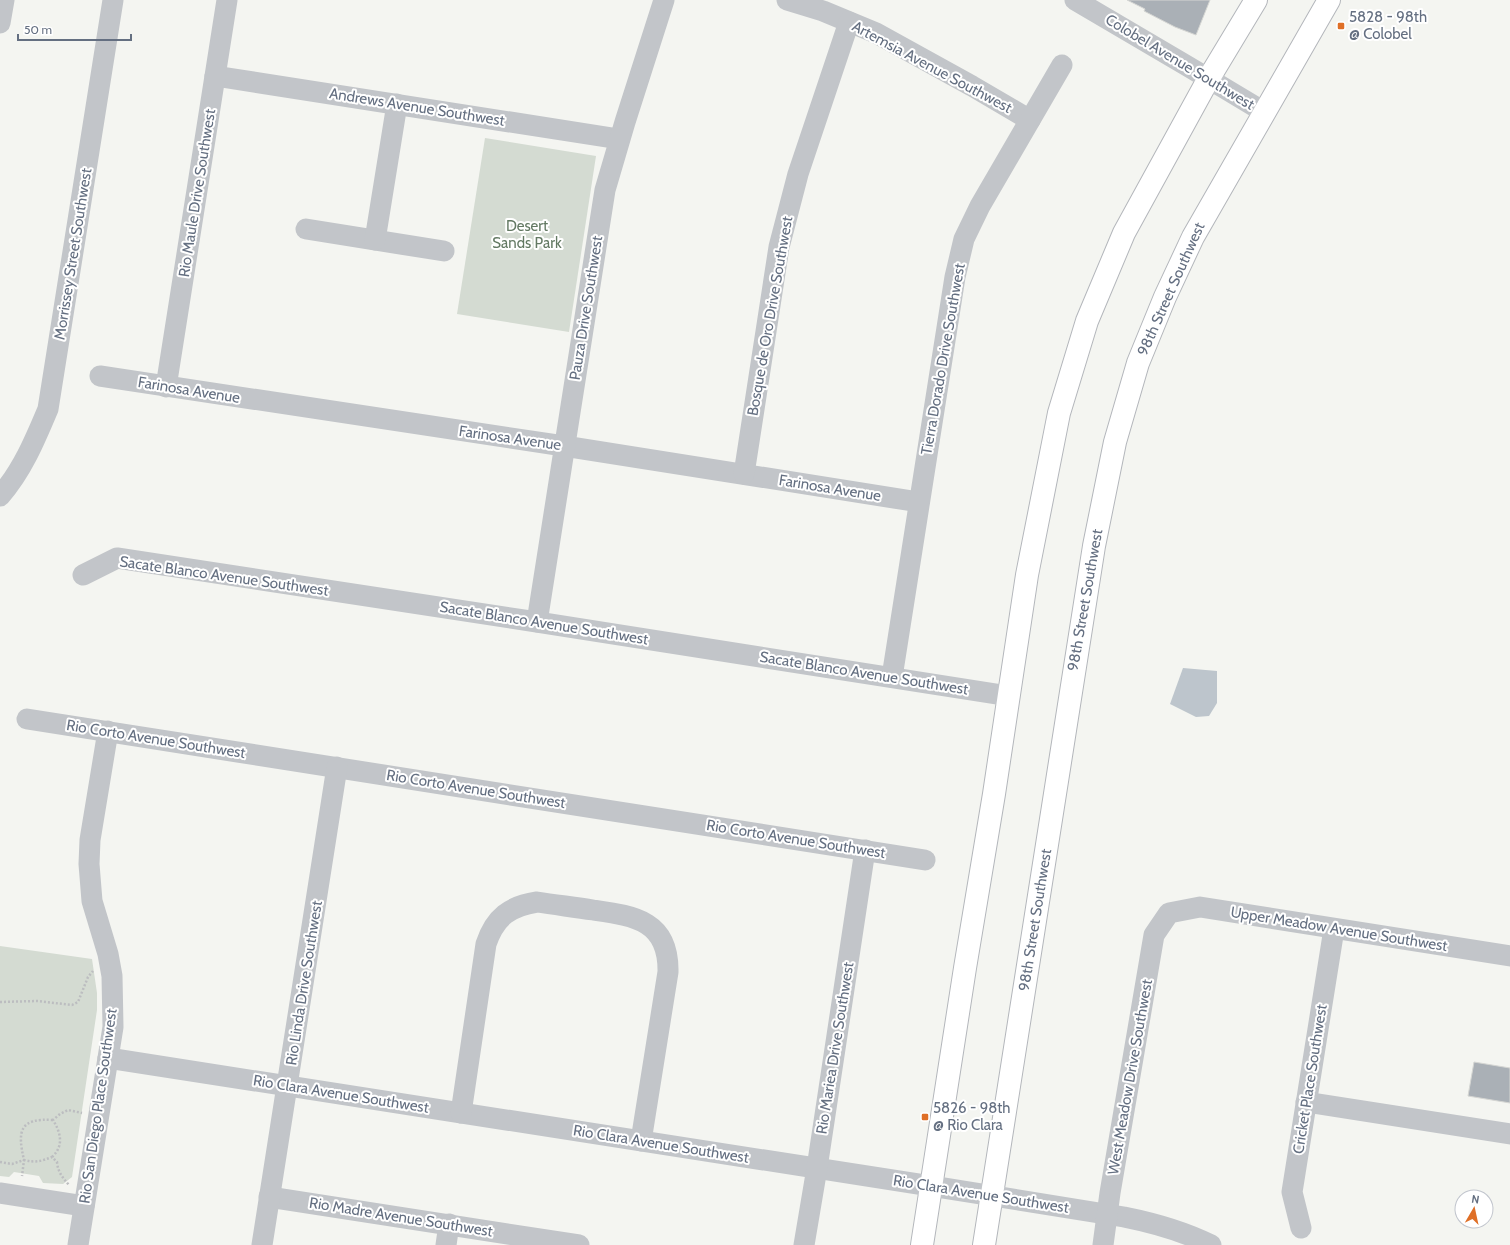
<svg xmlns="http://www.w3.org/2000/svg" width="1510" height="1245" font-family="Cabin,sans-serif">
  <style>
    .green { fill: #d4dbd2 }
    .water { fill: #bdc5cc }
    .building { fill: #aab0b6; stroke: #d5d6d3 }
    .lines { fill: none; stroke-linecap: round; stroke-linejoin: round }
    .major-casing { stroke: #b3b6bb; stroke-width: 24 }
    .path { stroke: #bcbdc0; stroke-width: 2.5; stroke-dasharray: 2 2; stroke-linecap: butt }
    .minor { stroke: #c2c5c9; stroke-width: 21 }
    .major { stroke: #fff; stroke-width: 22 }
    .poi-dot { fill: #df6f26; stroke: #fff; stroke-width: 1.5 }
    .labels { text-anchor: middle; dominant-baseline: central; stroke-width: 4; stroke-linejoin: round; paint-order: stroke }
    .poi-label { font-size: 15px; fill: #646f81; stroke: #fff; text-anchor: start }
    .street-label { font-size: 15px; fill: #646f81; stroke: #fff }
    .park-label { font-size: 15px; fill: #637963; stroke: #fff }
  </style>
  <rect width="100%" height="100%" fill="#f4f5f1"/>
  <g class="green">
    <path d="M485,138L596,156L569,332L457,314Z"/>
    <path d="M0,946L92,959L97,993V1010L72,1177L63,1184L43,1183L39,1176L14,1172L9,1177L0,1176Z"/>
  </g>
  <path class="water" d="M1183,668L1217,671V703L1209,716L1196,717L1170,704Z"/>
  <g class="building">
    <path d="M1127,0H1210L1196,35L1175,27L1144,11L1145,9Z"/>
    <path d="M1474,1062L1510,1068V1103L1468,1096Z"/>
  </g>
  <g class="lines">
    <defs>
      <g id="major">
        <path d="M922,1245L965,968L994,794L1027,575L1059,413L1087,321L1124,233L1209,78L1256,0"/>
        <path d="M984,1245L1094,546L1115,442L1138,363L1165,297L1193,237L1329,0"/>
      </g>
    </defs>
    <use href="#major" class="major-casing"/>
    <g class="path">
      <path d="M0,1002L37,1001L72,1005L78,1002L88,977L93,971"/>
      <path d="M53,1120C20,1118 17,1130 24,1160C35,1163 42,1161 52,1157L57,1162C58,1172 62,1177 69,1185"/>
      <path d="M52,1157C64,1146 61,1133 53,1120L60,1114L68,1110L82,1113"/>
      <path d="M0,1162L12,1164L24,1160L22,1176"/>
    </g>
    <g class="minor">
      <path d="M787,0L823,11L876,33L972,86L1030,120"/>
      <path d="M1075,0L1189,67L1264,112"/>
      <path d="M0,23L4,0"/>
      <path d="M215,76L619,139"/>
      <path d="M306,229L444,251"/>
      <path d="M375,240L397,104"/>
      <path d="M100,376L564,446L919,502"/>
      <path d="M166,387L227,0"/>
      <path d="M744,474L779,247L798,174L849,22"/>
      <path d="M0,496C22,471 35,440 48,409L113,0"/>
      <path d="M83,575L117,558L537,622L1009,696"/>
      <path d="M537,622L605,190L625,122L664,0"/>
      <path d="M892,677L955,277L964,239L980,206L1062,65"/>
      <path d="M27,719L925,860"/>
      <path d="M108,1058L931,1186L1124,1217C1154,1223 1183,1231 1211,1245"/>
      <path d="M1306,1102L1510,1134"/>
      <path d="M461,1113L486,944C495,917 510,906 537,902C556,905 574,907 593,910C634,916 669,920 668,972L641,1141"/>
      <path d="M0,1193L84,1206"/>
      <path d="M269,1197L579,1245"/>
      <path d="M1301,1228L1292,1192L1334,929"/>
      <path d="M78,1245L113,1027L112,976L108,954L92,901L89,864L90,840L108,731"/>
      <path d="M262,1245L337,767"/>
      <path d="M446,1245L449,1224"/>
      <path d="M804,1245L817,1168L865,850"/>
      <path d="M1103,1245L1110,1193L1154,935L1169,913L1200,907L1510,956"/>
    </g>
    <use href="#major" class="major"/>
  </g>
  <g class="poi-dot">
    <rect x="1337" y="22" width="8" height="8" rx="2"/>
    <rect x="921" y="1113" width="8" height="8" rx="2"/>
  </g>
  <g class="labels">
    <g class="poi-label">
      <text x="1349" y="17">5828 - 98th<tspan x="1349" dy="17">@ Colobel</tspan></text>
      <text x="933" y="1108">5826 - 98th<tspan x="933" dy="17">@ Rio Clara</tspan></text>
    </g>
    <g class="street-label">
      <text transform="translate(1180 62) rotate(31)">Colobel Avenue Southwest</text>
      <text transform="translate(932 67) rotate(28)">Artemsia Avenue Southwest</text>
      <text transform="translate(417 107) rotate(9)">Andrews Avenue Southwest</text>
      <text transform="translate(197 193) rotate(-81)">Rio Maule Drive Southwest</text>
      <text transform="translate(73 254) rotate(-81)">Morrissey Street Southwest</text>
      <text transform="translate(1171 289) rotate(-66)">98th Street Southwest</text>
      <text transform="translate(586 308) rotate(-81)">Pauza Drive Southwest</text>
      <text transform="translate(770 316) rotate(-80)">Bosque de Oro Drive Southwest</text>
      <text transform="translate(943 359) rotate(-80)">Tierra Dorado Drive Southwest</text>
      <text transform="translate(189 390) rotate(9)">Farinosa Avenue</text>
      <text transform="translate(510 438) rotate(8)">Farinosa Avenue</text>
      <text transform="translate(830 488) rotate(9)">Farinosa Avenue</text>
      <text transform="translate(224 576) rotate(8)">Sacate Blanco Avenue Southwest</text>
      <text transform="translate(1085 600) rotate(-80)">98th Street Southwest</text>
      <text transform="translate(544 623) rotate(9)">Sacate Blanco Avenue Southwest</text>
      <text transform="translate(864 673) rotate(9)">Sacate Blanco Avenue Southwest</text>
      <text transform="translate(156 739) rotate(9)">Rio Corto Avenue Southwest</text>
      <text transform="translate(476 789) rotate(9)">Rio Corto Avenue Southwest</text>
      <text transform="translate(796 839) rotate(9)">Rio Corto Avenue Southwest</text>
      <text transform="translate(1035 920) rotate(-81)">98th Street Southwest</text>
      <text transform="translate(1339 929) rotate(9)">Upper Meadow Avenue Southwest</text>
      <text transform="translate(304 983) rotate(-81)">Rio Linda Drive Southwest</text>
      <text transform="translate(835 1048) rotate(-81)">Rio Mariea Drive Southwest</text>
      <text transform="translate(1130 1077) rotate(-80)">West Meadow Drive Southwest</text>
      <text transform="translate(1310 1079) rotate(-81)">Cricket Place Southwest</text>
      <text transform="translate(341 1094) rotate(9)">Rio Clara Avenue Southwest</text>
      <text transform="translate(98 1106) rotate(-82)">Rio San Diego Place Southwest</text>
      <text transform="translate(661 1144) rotate(9)">Rio Clara Avenue Southwest</text>
      <text transform="translate(981 1194) rotate(9)">Rio Clara Avenue Southwest</text>
      <text transform="translate(401 1217) rotate(9)">Rio Madre Avenue Southwest</text>
    </g>
    <g class="park-label">
      <text x="527" y="226">Desert<tspan x="527" dy="17">Sands Park</tspan></text>
    </g>
  </g>
  <g transform="translate(1474 1209) rotate(9)"><circle r="19" fill="#ffffff" stroke="#c1c5cd"/>
  <path d="M0-3L7 15L0 10L-7 15Z" fill="#df6f26"/>
  <text y="-6" font-size="11" font-weight="bold" text-anchor="middle" fill="#646f81">N</text>
  </g>
  <path d="M18 34v6h113v-6" fill="none" stroke="#646f81" stroke-width="2"/>
  <text x="24" y="34" font-size="12" fill="#646f81" stroke="#ffffff" stroke-width="3" paint-order="stroke">50 m</text>
</svg>
